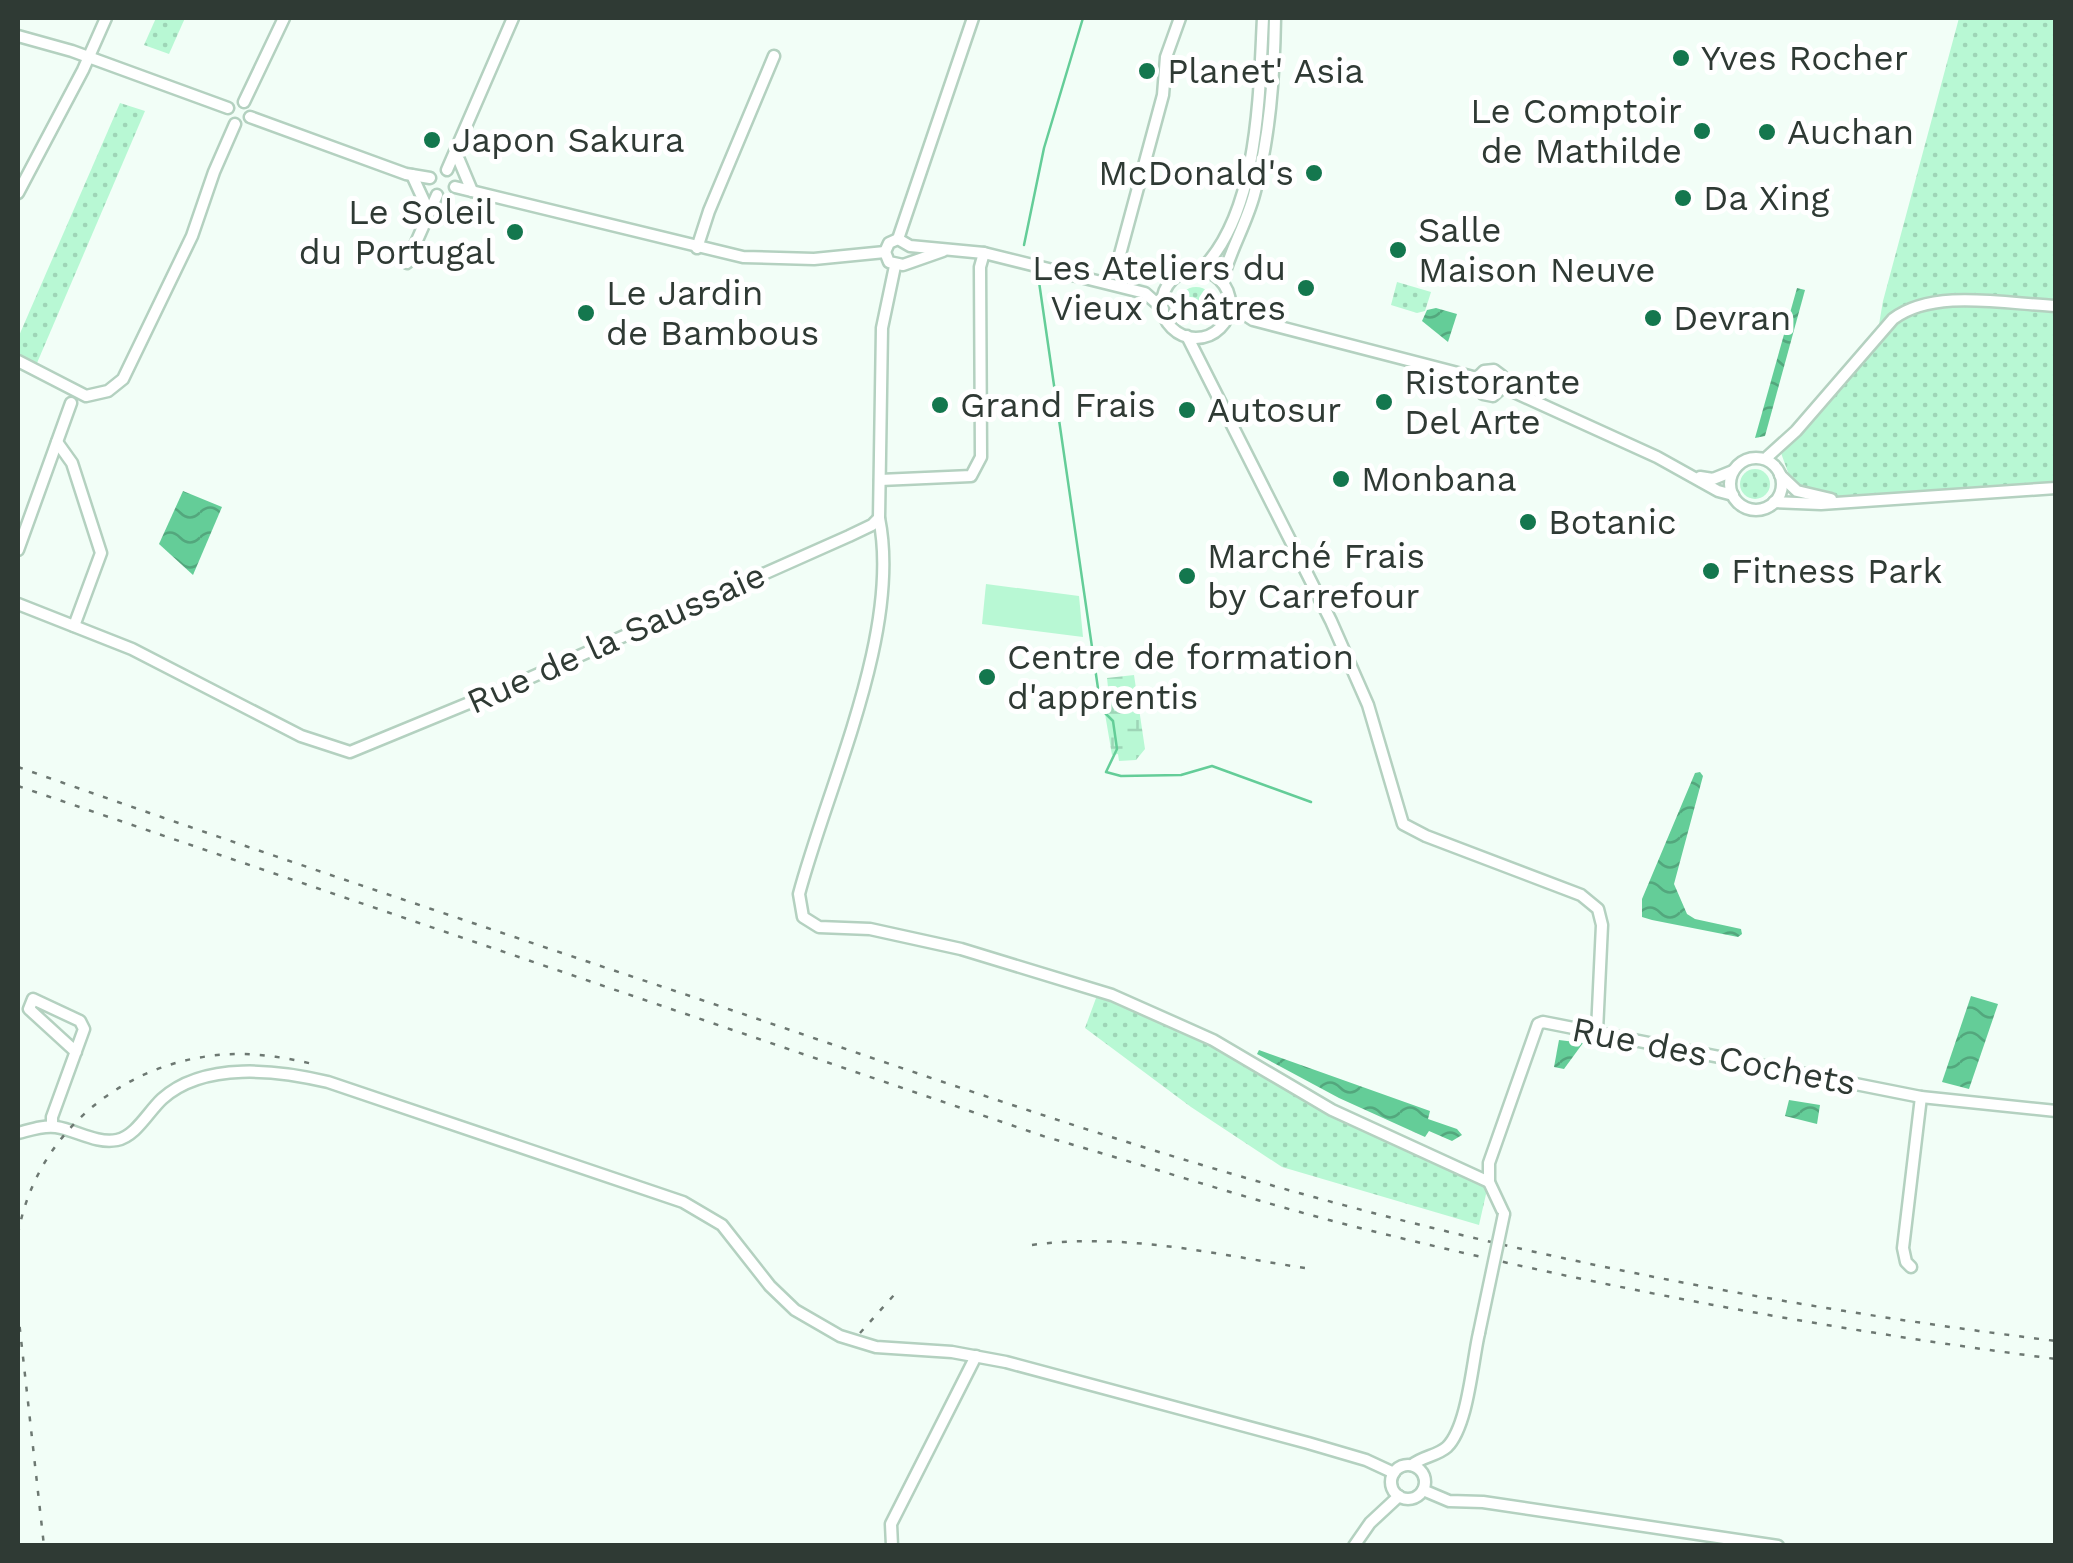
<svg xmlns="http://www.w3.org/2000/svg" width="2073" height="1563" font-family="'Work Sans',sans-serif">
  <style>
    .grass { fill: url(#grass-dots) }
    .wetland { fill: url(#wetland-marsh) }
    .pitch { fill: #b8f8d4 }
    .water { fill: url(#water-waves) }
    .lines { fill: none; stroke-linecap: round; stroke-linejoin: round }
    .stream { stroke: #64cd98; stroke-width: 2.5 }
    .minor-casing { stroke: #b4d1c0; stroke-width: 15 }
    .minor { stroke: #fff; stroke-width: 10 }
    .rail { stroke: #6d7872; stroke-width: 2.5; stroke-dasharray: 5 10; stroke-linecap: butt }
    .minor-bridge-casing { stroke: #b4d1c0; stroke-width: 15; stroke-linecap: butt }
    .minor-bridge { stroke: #fff; stroke-width: 10 }
    .poi-dot { fill: #14774e; stroke: #fff; stroke-width: 4 }
    .labels { text-anchor: middle; dominant-baseline: central; stroke-width: 10; stroke-linejoin: round; paint-order: stroke }
    .poi-label { font-size: 35px; fill: #2f3a34; stroke: #fff; text-anchor: start }
    .street-label { font-size: 35px; fill: #2f3a34; stroke: #fff }
  </style>
  <defs>
    <pattern id="grass-dots" width="8" height="8" patternUnits="userSpaceOnUse" patternTransform="scale(2.5)"><rect width="8" height="8" fill="#b8f8d4"/><path d="M2 2h.1M6 6h.1" fill="none" stroke="#9ed5b7" stroke-width="1.8" stroke-linecap="round"/></pattern>
    <pattern id="wetland-marsh" width="20" height="14" patternUnits="userSpaceOnUse" patternTransform="scale(2.5)"><rect width="20" height="14" fill="#b8f8d4"/><path d="M1 5h8M5 5V1M11 12h8M15 12V8" fill="none" stroke="#9ed5b7"/></pattern>
    <pattern id="water-waves" width="16" height="10" patternUnits="userSpaceOnUse" patternTransform="scale(2.5)"><rect width="16" height="10" fill="#64cd98"/><path d="M0 5q4-4 8 0t8 0" fill="none" stroke="#53a77d"/></pattern>
  </defs>
  <rect width="100%" height="100%" fill="#f2fef7"/>
  <g class="grass">
    <path d="M156,18H185L169,54L144,45Z"/>
    <path d="M1959,18H2055V486L1847,500L1822,496L1793,486L1781,453L1875,348L1883,301Z"/>
    <path d="M120,103L145,111L37,363L18,354V338Z"/>
    <path d="M1397,282L1431,292L1425,311L1417,313L1391,305Z"/>
    <circle cx="1196" cy="305" r="18"/>
    <circle cx="1755" cy="484" r="15"/>
    <path d="M1099,990L1191,1028L1332,1109L1489,1181L1479,1225L1282,1167L1191,1107L1085,1028Z"/>
  </g>
  <path class="wetland" d="M1134,675L1145,749L1136,760L1119,761L1118,754L1112,755L1104,708L1110,706L1107,678Z"/>
  <path class="pitch" d="M986,584L1079,596L1083,637L982,624Z"/>
  <g class="water">
    <path d="M1797,288L1805,290L1765,436L1755,438Z"/>
    <path d="M1436,308L1457,314L1448,342L1422,321L1427,310Z"/>
    <path d="M183,491L222,507L193,575L159,544Z"/>
    <path d="M1700,772L1703,776L1674,884L1687,914L1695,919L1741,929L1742,934L1738,937L1652,920L1642,917V899L1695,773Z"/>
    <path d="M1971,996L1998,1004L1969,1089L1942,1082Z"/>
    <path d="M1559,1040L1583,1043L1564,1069L1554,1067Z"/>
    <path d="M1259,1050L1430,1111L1428,1119L1457,1129L1462,1135L1452,1141L1429,1131L1425,1137L1339,1098L1257,1054Z"/>
    <path d="M1789,1100L1820,1105L1817,1124L1785,1116Z"/>
  </g>
  <g class="lines">
    <g class="stream">
      <path d="M1024,245L1044,148L1083,18"/>
      <path d="M1038,275L1101,709L1113,721L1117,749L1106,772L1121,776L1181,775L1212,766L1311,802"/>
    </g>
    <defs>
      <g id="minor">
        <path d="M18,36L72,51L228,108"/>
        <path d="M244,102L284,18"/>
        <path d="M250,117L406,174L430,178"/>
        <path d="M454,155L459,160L472,191"/>
        <path d="M447,170L513,18"/>
        <path d="M412,175L429,212"/>
        <path d="M455,187L743,257L814,259L885,252"/>
        <path d="M18,193L83,70L106,18"/>
        <path d="M898,239L973,18"/>
        <path d="M697,248L709,211L774,56"/>
        <path d="M885,252L889,243L898,239L910,246L984,253L1145,293L1163,309"/>
        <path d="M885,252L889,262L903,265L943,251"/>
        <path d="M1119,258L1163,95L1166,57L1180,18"/>
        <path d="M407,263L437,195"/>
        <path d="M895,266L882,328L879,518C902,631 828,785 799,894L803,917L819,927L870,929L961,949L1112,995L1213,1040L1332,1110L1489,1182"/>
        <path d="M1201,270C1259,212 1259,95 1263,18"/>
        <circle cx="1196" cy="304" r="34"/>
        <path d="M1222,282C1229,252 1246,225 1254,195C1270,138 1274,77 1275,18"/>
        <path d="M1230,305L1253,320L1477,378"/>
        <path d="M1187,336L1331,621L1368,705L1403,824L1426,836L1581,895L1598,909L1602,925L1597,1031"/>
        <path d="M18,361L86,396L108,391L123,379L192,236L214,172L235,124"/>
        <path d="M1477,378L1484,371L1494,370L1502,376L1503,387"/>
        <path d="M1477,378V384L1483,394L1493,396L1503,387"/>
        <path d="M1503,387L1657,457L1718,491L1733,495"/>
        <path d="M57,442L72,463L101,553L74,626"/>
        <circle cx="1756" cy="484" r="26"/>
        <path d="M1765,459L1796,431L1893,319C1934,288 2006,304 2056,306"/>
        <path d="M1780,475L1797,491L1831,499"/>
        <path d="M1700,477L1713,479L1733,471"/>
        <path d="M880,480L971,476L981,457L980,267L984,253"/>
        <path d="M1774,502L1821,504L2056,488"/>
        <path d="M18,550L71,403"/>
        <path d="M18,604L132,649L301,736L350,752L525,680L849,536L872,525L879,518"/>
        <path d="M52,1126V1117L84,1029L80,1021L33,999L29,1009L76,1052"/>
        <path d="M18,1133C30,1130 43,1125 56,1127C76,1130 96,1144 117,1140C136,1136 148,1112 162,1099C204,1061 278,1070 328,1082L683,1202L722,1225L770,1286L795,1310L840,1336L876,1347L952,1352L1006,1362L1308,1443L1366,1460L1394,1473"/>
        <path d="M1504,1214L1489,1182V1163L1538,1024L1543,1022L1921,1097L2056,1111"/>
        <path d="M1911,1267L1906,1262L1903,1248L1921,1097"/>
        <path d="M1412,1465C1423,1456 1437,1456 1447,1447C1468,1426 1472,1363 1479,1333"/>
        <circle cx="1408" cy="1482" r="17"/>
        <path d="M1423,1490L1449,1501L1483,1502L1778,1546"/>
        <path d="M892,1546L891,1524L976,1356"/>
        <path d="M1354,1546L1370,1523L1399,1496"/>
      </g>
    </defs>
    <use href="#minor" class="minor-casing"/>
    <use href="#minor" class="minor"/>
    <g class="rail">
      <path d="M18,767C239,845 461,919 684,994C886,1062 1087,1134 1292,1191C1542,1261 1798,1309 2056,1341"/>
      <path d="M18,786L1046,1137C1155,1168 1262,1204 1372,1231C1598,1287 1825,1329 2056,1359"/>
      <path d="M18,1234C37,1128 132,1054 240,1054C266,1054 292,1059 317,1065"/>
      <path d="M1032,1245C1126,1232 1219,1255 1311,1269"/>
      <path d="M18,1312L44,1546"/>
      <path d="M860,1333L894,1295"/>
    </g>
    <defs>
      <path id="minor-bridge" d="M1479,1333L1504,1214"/>
    </defs>
    <use href="#minor-bridge" class="minor-bridge-casing"/>
    <use href="#minor-bridge" class="minor-bridge"/>
  </g>
  <g class="poi-dot">
    <circle cx="1681" cy="58" r="10"/>
    <circle cx="1147" cy="71" r="10"/>
    <circle cx="1702" cy="131" r="10"/>
    <circle cx="1767" cy="132" r="10"/>
    <circle cx="432" cy="140" r="10"/>
    <circle cx="1314" cy="173" r="10"/>
    <circle cx="1683" cy="198" r="10"/>
    <circle cx="515" cy="232" r="10"/>
    <circle cx="1398" cy="250" r="10"/>
    <circle cx="1306" cy="288" r="10"/>
    <circle cx="586" cy="313" r="10"/>
    <circle cx="1653" cy="318" r="10"/>
    <circle cx="1384" cy="402" r="10"/>
    <circle cx="940" cy="405" r="10"/>
    <circle cx="1187" cy="410" r="10"/>
    <circle cx="1341" cy="479" r="10"/>
    <circle cx="1528" cy="522" r="10"/>
    <circle cx="1711" cy="571" r="10"/>
    <circle cx="1187" cy="576" r="10"/>
    <circle cx="987" cy="677" r="10"/>
  </g>
  <g class="labels">
    <g class="poi-label">
      <text x="1701" y="58">Yves Rocher</text>
      <text x="1167" y="71">Planet' Asia</text>
      <text x="1682" y="111" text-anchor="end">Le Comptoir<tspan x="1682" dy="40">de Mathilde</tspan></text>
      <text x="1787" y="132">Auchan</text>
      <text x="452" y="140">Japon Sakura</text>
      <text x="1294" y="173" text-anchor="end">McDonald's</text>
      <text x="1703" y="198">Da Xing</text>
      <text x="495" y="212" text-anchor="end">Le Soleil<tspan x="495" dy="40">du Portugal</tspan></text>
      <text x="1418" y="230">Salle<tspan x="1418" dy="40">Maison Neuve</tspan></text>
      <text x="1286" y="268" text-anchor="end">Les Ateliers du<tspan x="1286" dy="40">Vieux Châtres</tspan></text>
      <text x="606" y="293">Le Jardin<tspan x="606" dy="40">de Bambous</tspan></text>
      <text x="1673" y="318">Devran</text>
      <text x="1404" y="382">Ristorante<tspan x="1404" dy="40">Del Arte</tspan></text>
      <text x="960" y="405">Grand Frais</text>
      <text x="1207" y="410">Autosur</text>
      <text x="1361" y="479">Monbana</text>
      <text x="1548" y="522">Botanic</text>
      <text x="1207" y="556">Marché Frais<tspan x="1207" dy="40">by Carrefour</tspan></text>
      <text x="1731" y="571">Fitness Park</text>
      <text x="1007" y="657">Centre de formation<tspan x="1007" dy="40">d'apprentis</tspan></text>
    </g>
    <g class="street-label">
      <text transform="translate(616 638) rotate(-24)">Rue de la Saussaie</text>
      <text transform="translate(1714 1056) rotate(11)">Rue des Cochets</text>
    </g>
  </g>
  <rect width="2073" height="1563" fill="none" stroke="#2f3a34" stroke-width="40"/>
</svg>
